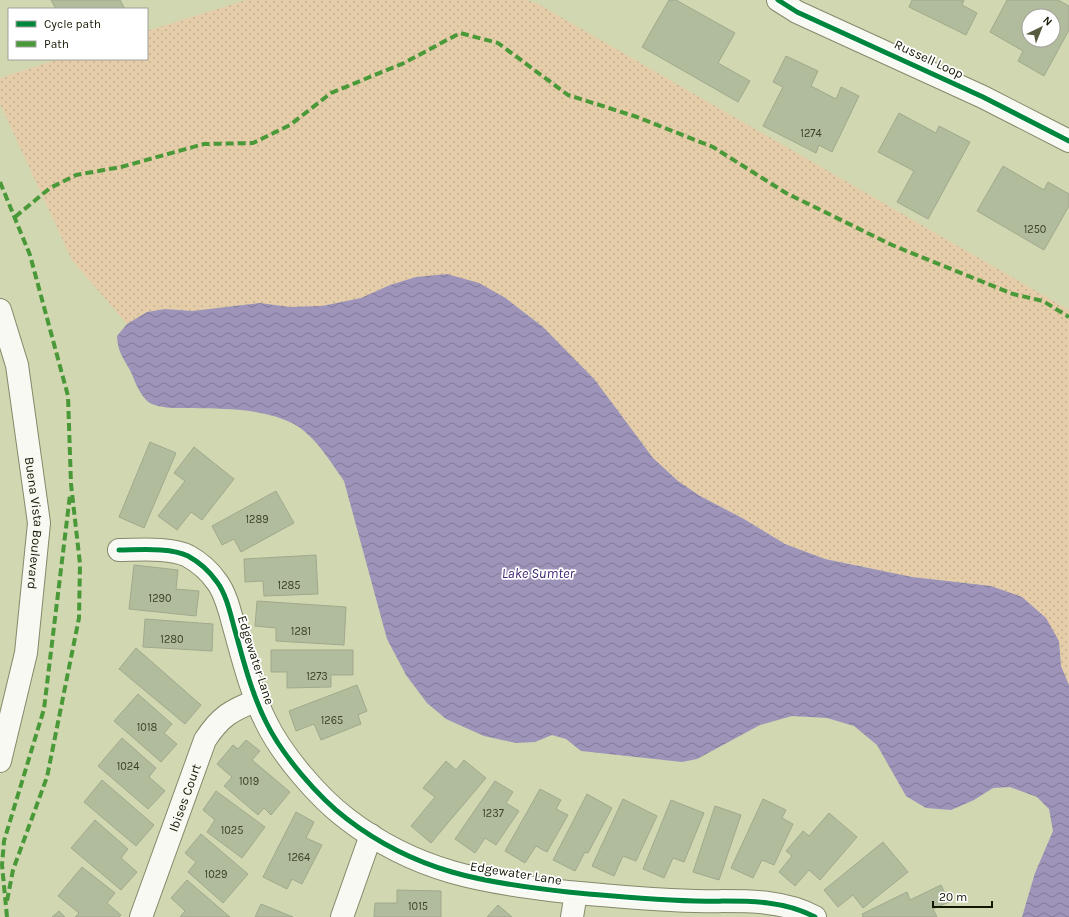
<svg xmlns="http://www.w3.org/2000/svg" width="1069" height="917" font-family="Karla,sans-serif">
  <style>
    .grass { fill: url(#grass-dots) }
    .water { fill: url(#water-waves) }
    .building { fill: #b1bc9d; stroke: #a0a98d; fill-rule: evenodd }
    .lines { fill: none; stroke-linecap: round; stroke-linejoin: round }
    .minor-casing { stroke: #86896b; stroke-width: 24 }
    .major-casing { stroke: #86896b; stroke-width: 24 }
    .minor { stroke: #f8f9f3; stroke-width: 22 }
    .major { stroke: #f8f9f3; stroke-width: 22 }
    .quiet { stroke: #4a9939; stroke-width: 4; stroke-dasharray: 8 4; stroke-linecap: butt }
    .cycleway-casing { stroke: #fff; stroke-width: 8 }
    .cycleway { stroke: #00873e; stroke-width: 5 }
    .labels { text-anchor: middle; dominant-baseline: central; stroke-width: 3.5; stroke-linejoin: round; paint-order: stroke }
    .number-label { font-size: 11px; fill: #3b4027 }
    .street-label { font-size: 13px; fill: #141700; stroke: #fff }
    .water-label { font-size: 14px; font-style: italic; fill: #3b1d71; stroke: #fff }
  </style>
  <defs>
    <pattern id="grass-dots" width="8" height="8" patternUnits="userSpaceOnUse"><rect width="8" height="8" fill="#e5cda9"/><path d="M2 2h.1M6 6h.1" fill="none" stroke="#c4af90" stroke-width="1.8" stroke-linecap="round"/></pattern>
    <pattern id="water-waves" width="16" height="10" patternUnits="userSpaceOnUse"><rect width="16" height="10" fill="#9e94ba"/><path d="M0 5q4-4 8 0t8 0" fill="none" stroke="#807895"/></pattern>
  </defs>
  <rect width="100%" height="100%" fill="#d1d7b0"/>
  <path class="grass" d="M246,0H527L538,4L1069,310V685L1061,666L1059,641L991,586L912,577L825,559L785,544L744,519L700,496L678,481L653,458L595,380L543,327L504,297L447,274L416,277L390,285L361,298L322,306L289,307L260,303L192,311L165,309L147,312L127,324L72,260L0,104V78L59,59H147V31Z"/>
  <path class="water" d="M447,274L479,283L504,297L543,327L595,380L653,458L678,481L700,496L744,519L785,544L825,559L912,577L991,586L1022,597L1046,618L1059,641L1061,666L1069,685V917H1022L1035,873L1053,831L1049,809L1037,797L1010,787L993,788L974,800L951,810L926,808L906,796L877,745L854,726L827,718L792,716L760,725L697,759L682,762L581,751L566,739L552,735L535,742L516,743L484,736L446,719L427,703L406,675L387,639L344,481C331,462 314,435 294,424C263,408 226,409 192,408C180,408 164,409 152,404C142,400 135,382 131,372C123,357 118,353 117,336L127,324L147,312L165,309L192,311L260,303L289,307L322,306L361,298L390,285L416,277Z"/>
  <g class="building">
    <path d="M51,0H120L125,9H56Z"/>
    <path d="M669,0H676L735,33L718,63L750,81L738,102L642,47Z"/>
    <path d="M912,0H964L962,5L977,13L966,35L909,7Z"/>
    <path d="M1007,0H1058L1069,6V30L1044,76L1018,61L1023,51L990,32ZM1029,16H1053V40H1029Z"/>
    <path d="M786,56L818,71L811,86L836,99L841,87L859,96L832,152L819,145L816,153L763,126L783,87L773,82Z"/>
    <path d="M899,113L936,133L939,126L970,142L928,219L897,202L914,171L878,152Z"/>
    <path d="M1003,166L1044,190L1048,182L1069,194V206L1044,250L977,211Z"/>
    <path d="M150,442L176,453L144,528L119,517Z"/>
    <path d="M194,447L234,479L202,520L191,512L177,530L158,516L185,481L174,473Z"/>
    <path d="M276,491L294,523L241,552L234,539L222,545L212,526Z"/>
    <path d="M316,555L318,594L264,596L263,581L245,582L244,559Z"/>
    <path d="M134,565L178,570L176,589L199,591L196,616L129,609Z"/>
    <path d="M257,601L346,607L344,645L276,641V628L255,626Z"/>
    <path d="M145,619L213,624L212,651L143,647Z"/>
    <path d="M136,648L201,705L185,724L119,669Z"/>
    <path d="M271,650H353V675H331V687L287,688V672H271Z"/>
    <path d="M357,685L367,711L358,715L361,724L321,740L314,724L296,731L289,711Z"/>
    <path d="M138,694L172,724L164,733L177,744L161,762L114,721Z"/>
    <path d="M122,738L156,768L149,777L165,791L148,809L98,766Z"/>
    <path d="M246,740L260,751L252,760L290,792L271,815L264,808L258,815L224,786L232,777L217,764L233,745L238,749Z"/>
    <path d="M464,760L486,778L431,843L411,826L435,797L423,788L446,761L456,770Z"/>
    <path d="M102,780L154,825L136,846L84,802Z"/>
    <path d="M495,781L513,792L506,803L519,811L496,845L485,838L475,853L455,839Z"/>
    <path d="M540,789L561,800L556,809L568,815L547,852L536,846L525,863L505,851Z"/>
    <path d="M216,791L265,827L242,858L207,832L215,820L203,810Z"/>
    <path d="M587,794L612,808L588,853L585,852L575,871L553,860Z"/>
    <path d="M623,799L657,816L636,861L623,856L614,876L592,866Z"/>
    <path d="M763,799L786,810L782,818L793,824L774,865L762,860L753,878L731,868Z"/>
    <path d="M671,800L704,813L684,862L673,858L664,878L643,869Z"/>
    <path d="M715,806L741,815L719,880L693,872Z"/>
    <path d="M296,812L314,822L306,838L322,845L302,884L292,879L287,889L263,877Z"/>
    <path d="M829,813L857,837L820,880L809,870L795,886L779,872L792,856L786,851L803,831L809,836Z"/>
    <path d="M95,820L128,849L121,858L137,872L121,890L71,848Z"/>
    <path d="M201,834L248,874L223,903L188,872L196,862L185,853Z"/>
    <path d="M883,842L908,872L863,908L853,895L838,907L824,890Z"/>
    <path d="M82,867L115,893L107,903L121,915L119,917H75L79,913L58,896Z"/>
    <path d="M187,880L230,917H180L185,911L171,898Z"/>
    <path d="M941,885L949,902L933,909L937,917H863L862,914L907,892L910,900Z"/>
    <path d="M397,890L441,891V917H374L375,903H397Z"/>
    <path d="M261,904L293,917H255Z"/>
    <path d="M498,905L512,917H487Z"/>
    <path d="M59,911L65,917H52Z"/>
  </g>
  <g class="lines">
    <defs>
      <g id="minor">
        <path d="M778,0L797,12L983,97L1069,141"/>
        <path d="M119,550C138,550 170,547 188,556C199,562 210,572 217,582C226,594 230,612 234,627C243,659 251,692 266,722C282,755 318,797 347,819C416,872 484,883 568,892C610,896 653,900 695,901C736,902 777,897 815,917"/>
        <path id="s1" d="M141,917L205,740C220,717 231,710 256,701"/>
        <path d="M342,917L371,835"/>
        <path d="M572,917L576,893"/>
      </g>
      <g id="major">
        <path id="s2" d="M0,310L17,365L39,523L26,653L0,761"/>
      </g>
    </defs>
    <use href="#minor" class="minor-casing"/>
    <use href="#major" class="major-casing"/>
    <use href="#minor" class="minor"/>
    <use href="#major" class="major"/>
    <g class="quiet">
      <path d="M0,182L30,255L68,396L71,484L80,564L79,618L47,777L13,870L7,901"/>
      <path d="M15,217L50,188L76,175L121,167L204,144L253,143L290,125L331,93L404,63L460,33L498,43L568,95L637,117L713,147L786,193L892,245L1013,294L1043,301L1069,317"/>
      <path d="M7,917L2,865L4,841L44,709L70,495"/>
    </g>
    <defs>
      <g id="cycleway">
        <path d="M778,0L797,12L983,97L1069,141"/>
        <path d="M119,550C138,550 170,547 188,556C199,562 210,572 217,582C226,594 230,612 234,627C243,659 251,692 266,722C282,755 318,797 347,819C416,872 484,883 568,892C610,896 653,900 695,901C736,902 777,897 815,917"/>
      </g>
    </defs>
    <use href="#cycleway" class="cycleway-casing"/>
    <use href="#cycleway" class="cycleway"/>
  </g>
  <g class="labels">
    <g class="number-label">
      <text x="811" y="133">1274</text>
      <text x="1035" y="229">1250</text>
      <text x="257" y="519">1289</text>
      <text x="289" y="585">1285</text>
      <text x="160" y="598">1290</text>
      <text x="301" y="631">1281</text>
      <text x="172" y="639">1280</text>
      <text x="317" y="676">1273</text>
      <text x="332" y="720">1265</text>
      <text x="147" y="727">1018</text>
      <text x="128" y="766">1024</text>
      <text x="249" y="781">1019</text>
      <text x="493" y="813">1237</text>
      <text x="232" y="830">1025</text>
      <text x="299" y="857">1264</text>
      <text x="216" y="874">1029</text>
      <text x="418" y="906">1015</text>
    </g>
    <g class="street-label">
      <text transform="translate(929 59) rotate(25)">Russell Loop</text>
      <text stroke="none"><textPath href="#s2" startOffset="217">Buena Vista Boulevard</textPath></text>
      <text transform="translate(256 660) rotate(72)">Edgewater Lane</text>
      <text stroke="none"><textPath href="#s1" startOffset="127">Ibises Court</textPath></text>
      <text transform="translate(516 873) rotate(9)">Edgewater Lane</text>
    </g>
    <g class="water-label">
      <text x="538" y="573">Lake Sumter</text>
    </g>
  </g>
  <rect x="8" y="8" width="140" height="52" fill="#ffffff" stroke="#a1a299"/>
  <rect x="16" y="21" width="20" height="6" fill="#00873e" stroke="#a1a299"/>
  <text x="44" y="28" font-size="12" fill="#141700">Cycle path</text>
  <rect x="16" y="41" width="20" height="6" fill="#4a9939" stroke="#a1a299"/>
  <text x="44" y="48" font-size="12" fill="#141700">Path</text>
  <g transform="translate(1041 28) rotate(43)"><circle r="19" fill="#ffffff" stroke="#a1a299"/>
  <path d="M0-3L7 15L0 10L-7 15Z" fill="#565a3e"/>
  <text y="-6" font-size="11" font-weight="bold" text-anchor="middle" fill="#141700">N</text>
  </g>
  <path d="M933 901v6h59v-6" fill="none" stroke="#141700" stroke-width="2"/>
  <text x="939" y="901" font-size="12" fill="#141700" stroke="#ffffff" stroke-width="3" paint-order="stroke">20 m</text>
</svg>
